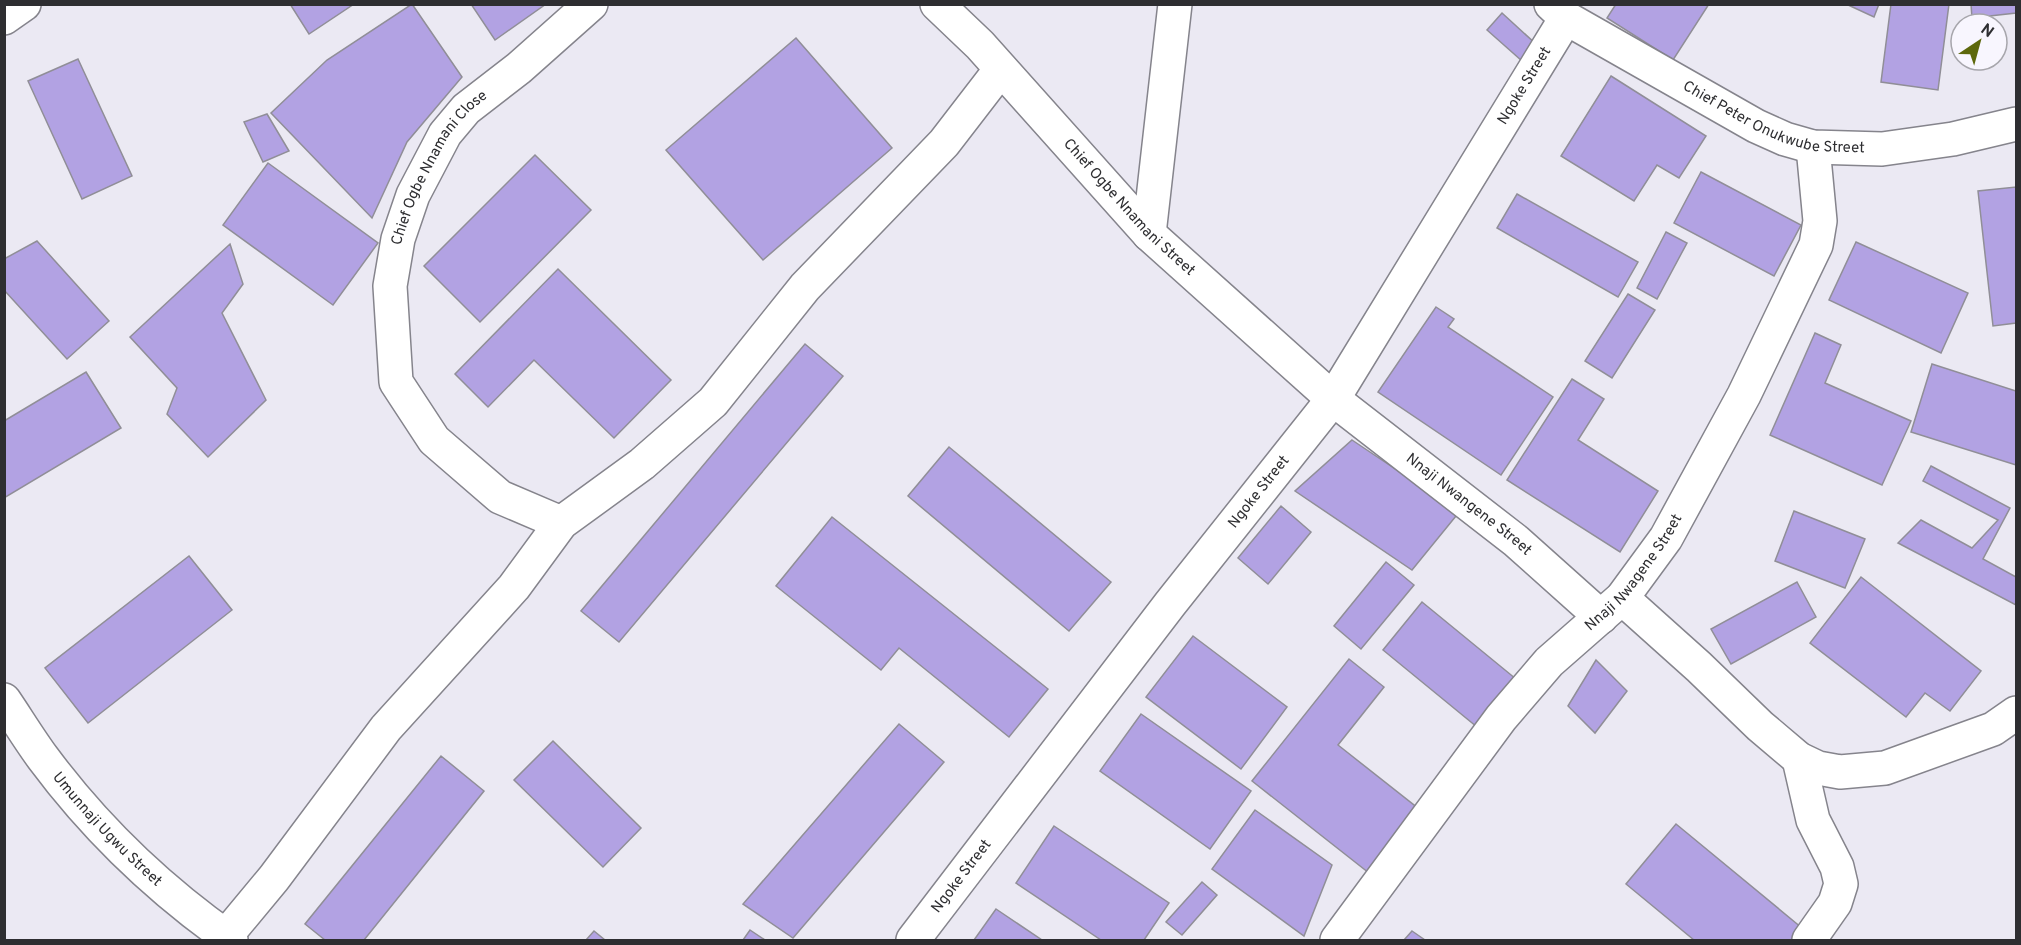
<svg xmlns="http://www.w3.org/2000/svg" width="2021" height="945" font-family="Overpass,sans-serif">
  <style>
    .building { fill: #b2a2e3; stroke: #908e97; stroke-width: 1.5 }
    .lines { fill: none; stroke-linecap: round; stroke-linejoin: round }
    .minor-casing { stroke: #85848c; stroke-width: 36 }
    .minor { stroke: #fff; stroke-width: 33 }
    .labels { text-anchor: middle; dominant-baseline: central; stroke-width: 4.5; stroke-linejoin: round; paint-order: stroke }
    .street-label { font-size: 15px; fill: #2e2e31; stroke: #f8f6fe }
  </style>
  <rect width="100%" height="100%" fill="#ebe9f3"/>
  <g class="building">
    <path d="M290,4H354L309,34Z"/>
    <path d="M412,4L462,77L407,142L372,218L271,113L327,60Z"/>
    <path d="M471,4H546L495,40Z"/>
    <path d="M1616,4H1709L1673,60L1607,18Z"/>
    <path d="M1846,4H1879L1874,17Z"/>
    <path d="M1891,4H1949L1938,90L1881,82Z"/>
    <path d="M1971,4H2016V13L1972,18Z"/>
    <path d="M1502,13L1537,45L1522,61L1487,30Z"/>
    <path d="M796,38L892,148L763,260L666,150Z"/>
    <path d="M78,59L132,176L82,199L28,81Z"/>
    <path d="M1611,76L1706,136L1679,178L1657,165L1634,201L1561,156Z"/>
    <path d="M267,114L289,151L263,162L244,122Z"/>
    <path d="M535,155L591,210L480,322L424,266Z"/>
    <path d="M268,163L378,243L333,305L223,225Z"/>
    <path d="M1701,172L1801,225L1774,276L1674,223Z"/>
    <path d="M2016,187V323L1993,326L1978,191Z"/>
    <path d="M1517,194L1638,262L1618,297L1497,228Z"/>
    <path d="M1666,232L1687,243L1657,299L1637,288Z"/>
    <path d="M37,241L109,321L67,359L4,290V259Z"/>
    <path d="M1856,242L1968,293L1941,353L1829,300Z"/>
    <path d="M230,244L243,284L222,313L266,400L208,457L167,414L177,388L130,337Z"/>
    <path d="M558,269L671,380L614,438L534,360L488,407L455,374Z"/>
    <path d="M1628,294L1655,310L1612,378L1585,361Z"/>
    <path d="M1436,307L1454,319L1448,327L1553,397L1501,475L1378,392Z"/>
    <path d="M1815,333L1841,345L1825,383L1911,421L1882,485L1770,435Z"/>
    <path d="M805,344L843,376L619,642L581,611Z"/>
    <path d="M1932,364L2016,391V465L1911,432Z"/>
    <path d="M86,372L121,428L4,498V421Z"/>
    <path d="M1572,379L1604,399L1578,440L1658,491L1620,552L1507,480Z"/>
    <path d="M1352,440L1443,501L1456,516L1412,570L1295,491Z"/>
    <path d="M949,447L1111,582L1069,631L908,496Z"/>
    <path d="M1931,466L2010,508L1983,559L2016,577V605L1898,543L1921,520L1972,548L1998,520L1923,481Z"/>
    <path d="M1281,506L1311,532L1268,584L1238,558Z"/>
    <path d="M1794,511L1865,539L1845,588L1775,561Z"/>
    <path d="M832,517L1048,689L1009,737L899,648L881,670L776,586Z"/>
    <path d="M189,556L232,610L88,723L45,668Z"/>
    <path d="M1386,562L1414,585L1361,649L1334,626Z"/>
    <path d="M1861,577L1981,671L1950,711L1925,693L1906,717L1810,643Z"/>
    <path d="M1797,582L1816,617L1731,664L1711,629Z"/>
    <path d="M1422,602L1516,679L1477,727L1383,650Z"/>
    <path d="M1193,636L1287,707L1241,769L1146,697Z"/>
    <path d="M1349,659L1384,687L1338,745L1419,809L1369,873L1252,781Z"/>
    <path d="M1596,660L1627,691L1595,733L1568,706Z"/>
    <path d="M1141,714L1251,791L1210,849L1100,771Z"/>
    <path d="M899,724L944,762L793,938L743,904Z"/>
    <path d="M553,741L641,828L603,867L514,780Z"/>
    <path d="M441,756L484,791L364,940H325L305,924Z"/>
    <path d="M1255,810L1332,865L1304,936L1212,869Z"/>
    <path d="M1676,824L1802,928L1792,940H1694L1626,884Z"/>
    <path d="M1054,826L1169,903L1144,940H1101L1016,883Z"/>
    <path d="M1202,882L1217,895L1182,935L1166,922Z"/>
    <path d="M996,909L1042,940H974Z"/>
    <path d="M750,930L765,940H743Z"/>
    <path d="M594,931L605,940H586Z"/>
    <path d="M1412,931L1425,940H1404Z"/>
  </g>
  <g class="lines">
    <defs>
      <g id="minor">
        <path id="s1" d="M937,4L980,45L1149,234L1333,399L1516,541L1601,617"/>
        <path id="s2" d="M1551,4L1566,18L1756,126L1785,139L1813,147L1882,149L1953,139L2016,124"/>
        <path d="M4,18L24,4"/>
        <path d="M1149,234L1175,4"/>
        <path id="s3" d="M561,523L500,497L434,440L396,382L390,286L398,239L413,195L445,134L466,109L519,68L591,4"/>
        <path d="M1622,598L1699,667L1760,726L1799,759L1818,768L1840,772L1885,768L1993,729L2016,713"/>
        <path id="s4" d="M4,700C17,719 29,739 43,758C95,828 160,890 231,940"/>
        <path d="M1799,759L1813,820L1837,867L1841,884L1835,903L1809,940"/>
        <path d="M225,937L274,878L386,728L514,587L561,523L642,464L713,402L805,287L944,143L1001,69"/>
        <path id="s5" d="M913,940L1170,604L1333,399L1566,18"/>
        <path id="s6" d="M1337,940L1501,718L1549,662L1622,598L1666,538L1744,395L1816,245L1820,221L1813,147"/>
      </g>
    </defs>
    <use href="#minor" class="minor-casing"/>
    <use href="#minor" class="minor"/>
  </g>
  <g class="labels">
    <g class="street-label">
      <text stroke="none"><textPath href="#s5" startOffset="1052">Ngoke Street</textPath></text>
      <text stroke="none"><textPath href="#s2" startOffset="254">Chief Peter Onukwube Street</textPath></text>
      <text stroke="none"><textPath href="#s3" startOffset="450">Chief Ogbe Nnamani Close</textPath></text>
      <text stroke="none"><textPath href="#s1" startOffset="280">Chief Ogbe Nnamani Street</textPath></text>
      <text stroke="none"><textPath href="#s5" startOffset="566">Ngoke Street</textPath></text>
      <text stroke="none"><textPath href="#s1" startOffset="732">Nnaji Nwangene Street</textPath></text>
      <text stroke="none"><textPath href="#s6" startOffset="474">Nnaji Nwagene Street</textPath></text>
      <text stroke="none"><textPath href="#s4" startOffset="166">Umunnaji Ugwu Street</textPath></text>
      <text stroke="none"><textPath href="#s5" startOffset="80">Ngoke Street</textPath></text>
    </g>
  </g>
  <rect width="2021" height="945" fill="none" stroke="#2e2e31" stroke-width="12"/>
  <g transform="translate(1979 42) rotate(36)"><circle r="28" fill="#f8f6fe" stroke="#a7a6ac" stroke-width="1.5"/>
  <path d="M0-4.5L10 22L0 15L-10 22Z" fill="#5d680c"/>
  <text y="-9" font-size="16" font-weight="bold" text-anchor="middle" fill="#2e2e31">N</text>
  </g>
</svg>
